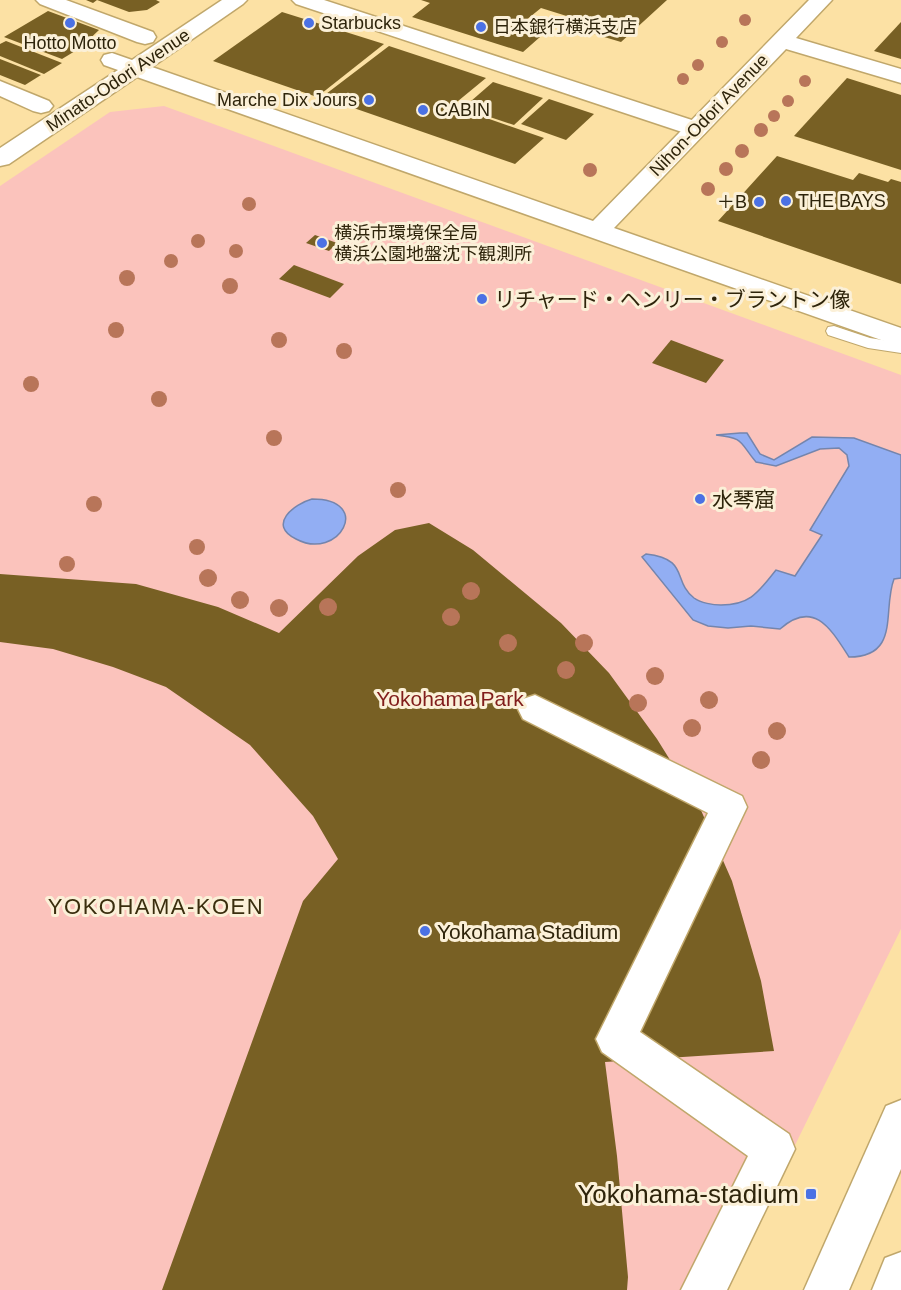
<svg xmlns="http://www.w3.org/2000/svg" width="901" height="1290" font-family="Arial,'Noto Sans JP',sans-serif">
  <style>
    .green { fill: #fbc3bc }
    .water { fill: #92aef3; stroke: #7485ad; stroke-width: 1.5 }
    .building { fill: #786024 }
    .lines { fill: none; stroke-linecap: round; stroke-linejoin: round }
    .lane-casing { stroke: #c0a76b; stroke-width: 2 }
    .street-casing { stroke: #c0a76b; stroke-width: 3 }
    .secondary-casing { stroke: #c0a76b; stroke-width: 3 }
    .primary-casing { stroke: #c0a76b; stroke-width: 3 }
    .lane { fill: #fff; fill-rule: evenodd }
    .street { fill: #fff; fill-rule: evenodd }
    .secondary { fill: #fff; fill-rule: evenodd }
    .primary { fill: #fff; fill-rule: evenodd }
    .tree { fill: #b87559 }
    .poi-dot { fill: #4b71e4; stroke: #fbf0d8; stroke-width: 2 }
    .labels { text-anchor: middle; dominant-baseline: central; stroke-width: 6; stroke-linejoin: round; paint-order: stroke }
    .far-poi-label { font-size: 18px; fill: #2e240b; stroke: #fbf0d8; text-anchor: start }
    .far-street-label { font-size: 18px; fill: #2e240b; stroke: #fbf0d8 }
    .poi-label { font-size: 21px; fill: #2e240b; stroke: #fbf0d8; text-anchor: start }
    .park-label { font-size: 21px; fill: #811d1b; stroke: #fbf0d8 }
    .neighbourhood-label { font-size: 22px; letter-spacing: 1.5px; fill: #3a2e0e; stroke: #fbf0d8 }
    .near-poi-label { font-size: 26px; fill: #2e240b; stroke: #fbf0d8; text-anchor: end }
  </style>
  <rect width="100%" height="100%" fill="#fce1a4"/>
  <path class="green" d="M164,106L901,375V929L724,1290H0V186L110,112Z"/>
  <g class="water">
    <path d="M740,433H747L760,454L774,460L812,437L854,438L901,455V578L894,579C882,610 901,657 849,657C831,629 814,599 780,629L751,626L728,628L708,626L693,620L642,557L646,554C690,559 672,581 694,598C701,603 713,605 721,605C751,605 759,591 776,570L795,576L822,535L810,530L849,466L847,455L839,448L820,449L776,466L756,462C739,442 745,438 716,435Z"/>
    <path d="M312,499C374,499 339,562 296,539C267,525 294,504 312,499Z"/>
  </g>
  <g class="building">
    <path d="M86,0H156L160,2L147,10L129,12L97,0L93,3Z"/>
    <path d="M421,0H667L621,42L564,25L573,18L541,8L515,29L540,37L523,52L412,17L430,3Z"/>
    <path d="M48,11L99,30L80,48L62,59L4,37Z"/>
    <path d="M282,12L384,44L317,97L213,61Z"/>
    <path d="M901,22V59L874,51Z"/>
    <path d="M6,41L62,63L44,74L0,56V44Z"/>
    <path d="M389,46L486,78L452,106L544,138L515,164L322,97Z"/>
    <path d="M0,59L41,75L25,85L0,75Z"/>
    <path d="M847,78L901,95V170L794,136Z"/>
    <path d="M493,82L543,98L514,125L463,108Z"/>
    <path d="M549,99L594,114L566,140L521,124Z"/>
    <path d="M777,156L853,180L859,173L888,182L891,179L901,182V284L718,221Z"/>
    <path d="M315,235L337,243L329,251L306,243Z"/>
    <path d="M294,265L344,284L330,298L279,279Z"/>
    <path d="M671,340L724,360L706,383L652,363Z"/>
    <path d="M429,523L473,550L561,623L609,673L657,739L700,808L732,881L761,981L774,1051L605,1062L617,1156L628,1277L627,1290H162L303,901L338,859L313,816L250,745L166,687L113,667L53,649L0,642V574L136,584L218,607L279,633L358,556L395,530Z"/>
  </g>
  <g class="lines">
    <defs>
      <path id="lane" d="M834,326L870,338L901,343V353L868,348L828,335L826,331L828,327Z"/>
      <g id="street">
        <path d="M36,0H66L153,32L156,37L153,42L145,44L137,42L40,4Z"/>
        <path d="M292,0H324L704,124L708,129L704,134L696,136L688,134L296,4Z"/>
        <path d="M0,81L49,101L53,106L49,111L41,113L33,111L0,96Z"/>
        <path d="M535,695L742,796L747,807L640,1032L789,1134L795,1149L727,1290H681L748,1156L602,1052L596,1039L708,813L523,719L518,709L523,699Z"/>
      </g>
      <path id="secondary" d="M222,0H247L243,4L152,67L593,221L809,0H832L796,38L901,69V83L786,49L614,228L901,328V347L137,77L9,164L0,166V148L118,70L104,65L101,60L104,55L112,53L132,60Z"/>
      <g id="primary">
        <path d="M901,1100V1169L849,1290H804L886,1106Z"/>
        <path d="M901,1252V1290H872L885,1258Z"/>
      </g>
    </defs>
    <use href="#lane" class="lane-casing"/>
    <use href="#street" class="street-casing"/>
    <use href="#secondary" class="secondary-casing"/>
    <use href="#primary" class="primary-casing"/>
    <use href="#lane" class="lane"/>
    <use href="#street" class="street"/>
    <use href="#secondary" class="secondary"/>
    <use href="#primary" class="primary"/>
  </g>
  <g class="tree">
    <circle cx="745" cy="20" r="6"/>
    <circle cx="722" cy="42" r="6"/>
    <circle cx="698" cy="65" r="6"/>
    <circle cx="683" cy="79" r="6"/>
    <circle cx="805" cy="81" r="6"/>
    <circle cx="788" cy="101" r="6"/>
    <circle cx="774" cy="116" r="6"/>
    <circle cx="761" cy="130" r="7"/>
    <circle cx="742" cy="151" r="7"/>
    <circle cx="726" cy="169" r="7"/>
    <circle cx="590" cy="170" r="7"/>
    <circle cx="708" cy="189" r="7"/>
    <circle cx="249" cy="204" r="7"/>
    <circle cx="198" cy="241" r="7"/>
    <circle cx="236" cy="251" r="7"/>
    <circle cx="171" cy="261" r="7"/>
    <circle cx="127" cy="278" r="8"/>
    <circle cx="230" cy="286" r="8"/>
    <circle cx="116" cy="330" r="8"/>
    <circle cx="279" cy="340" r="8"/>
    <circle cx="344" cy="351" r="8"/>
    <circle cx="31" cy="384" r="8"/>
    <circle cx="159" cy="399" r="8"/>
    <circle cx="274" cy="438" r="8"/>
    <circle cx="398" cy="490" r="8"/>
    <circle cx="94" cy="504" r="8"/>
    <circle cx="197" cy="547" r="8"/>
    <circle cx="67" cy="564" r="8"/>
    <circle cx="208" cy="578" r="9"/>
    <circle cx="471" cy="591" r="9"/>
    <circle cx="240" cy="600" r="9"/>
    <circle cx="328" cy="607" r="9"/>
    <circle cx="279" cy="608" r="9"/>
    <circle cx="451" cy="617" r="9"/>
    <circle cx="508" cy="643" r="9"/>
    <circle cx="584" cy="643" r="9"/>
    <circle cx="566" cy="670" r="9"/>
    <circle cx="655" cy="676" r="9"/>
    <circle cx="709" cy="700" r="9"/>
    <circle cx="638" cy="703" r="9"/>
    <circle cx="692" cy="728" r="9"/>
    <circle cx="777" cy="731" r="9"/>
    <circle cx="761" cy="760" r="9"/>
  </g>
  <g class="poi-dot">
    <circle cx="70" cy="23" r="6"/>
    <circle cx="309" cy="23" r="6"/>
    <circle cx="481" cy="27" r="6"/>
    <circle cx="369" cy="100" r="6"/>
    <circle cx="423" cy="110" r="6"/>
    <circle cx="786" cy="201" r="6"/>
    <circle cx="759" cy="202" r="6"/>
    <circle cx="322" cy="243" r="6"/>
    <circle cx="482" cy="299" r="6"/>
    <circle cx="700" cy="499" r="6"/>
    <circle cx="425" cy="931" r="6"/>
    <rect x="805" y="1188" width="12" height="12" rx="3"/>
  </g>
  <g class="labels">
    <g class="far-poi-label">
      <text x="321" y="23">Starbucks</text>
      <text x="493" y="27">日本銀行横浜支店</text>
      <text x="70" y="43" text-anchor="middle">Hotto Motto</text>
      <text x="357" y="100" text-anchor="end">Marche Dix Jours</text>
      <text x="435" y="110">CABIN</text>
      <text x="798" y="201">THE BAYS</text>
      <text x="747" y="202" text-anchor="end">＋B</text>
      <text x="334" y="233">横浜市環境保全局<tspan x="334" dy="21">横浜公園地盤沈下観測所</tspan></text>
    </g>
    <g class="far-street-label">
      <text transform="translate(118 80) rotate(-34)">Minato-Odori Avenue</text>
      <text transform="translate(709 115) rotate(-46)">Nihon-Odori Avenue</text>
    </g>
    <g class="poi-label">
      <text x="494" y="299">リチャード・ヘンリー・ブラントン像</text>
      <text x="712" y="499">水琴窟</text>
      <text x="437" y="931">Yokohama Stadium</text>
    </g>
    <g class="park-label">
      <text x="450" y="698">Yokohama Park</text>
    </g>
    <g class="neighbourhood-label">
      <text x="156" y="906">YOKOHAMA-KOEN</text>
    </g>
    <g class="near-poi-label">
      <text x="799" y="1194">Yokohama-stadium</text>
    </g>
  </g>
</svg>
